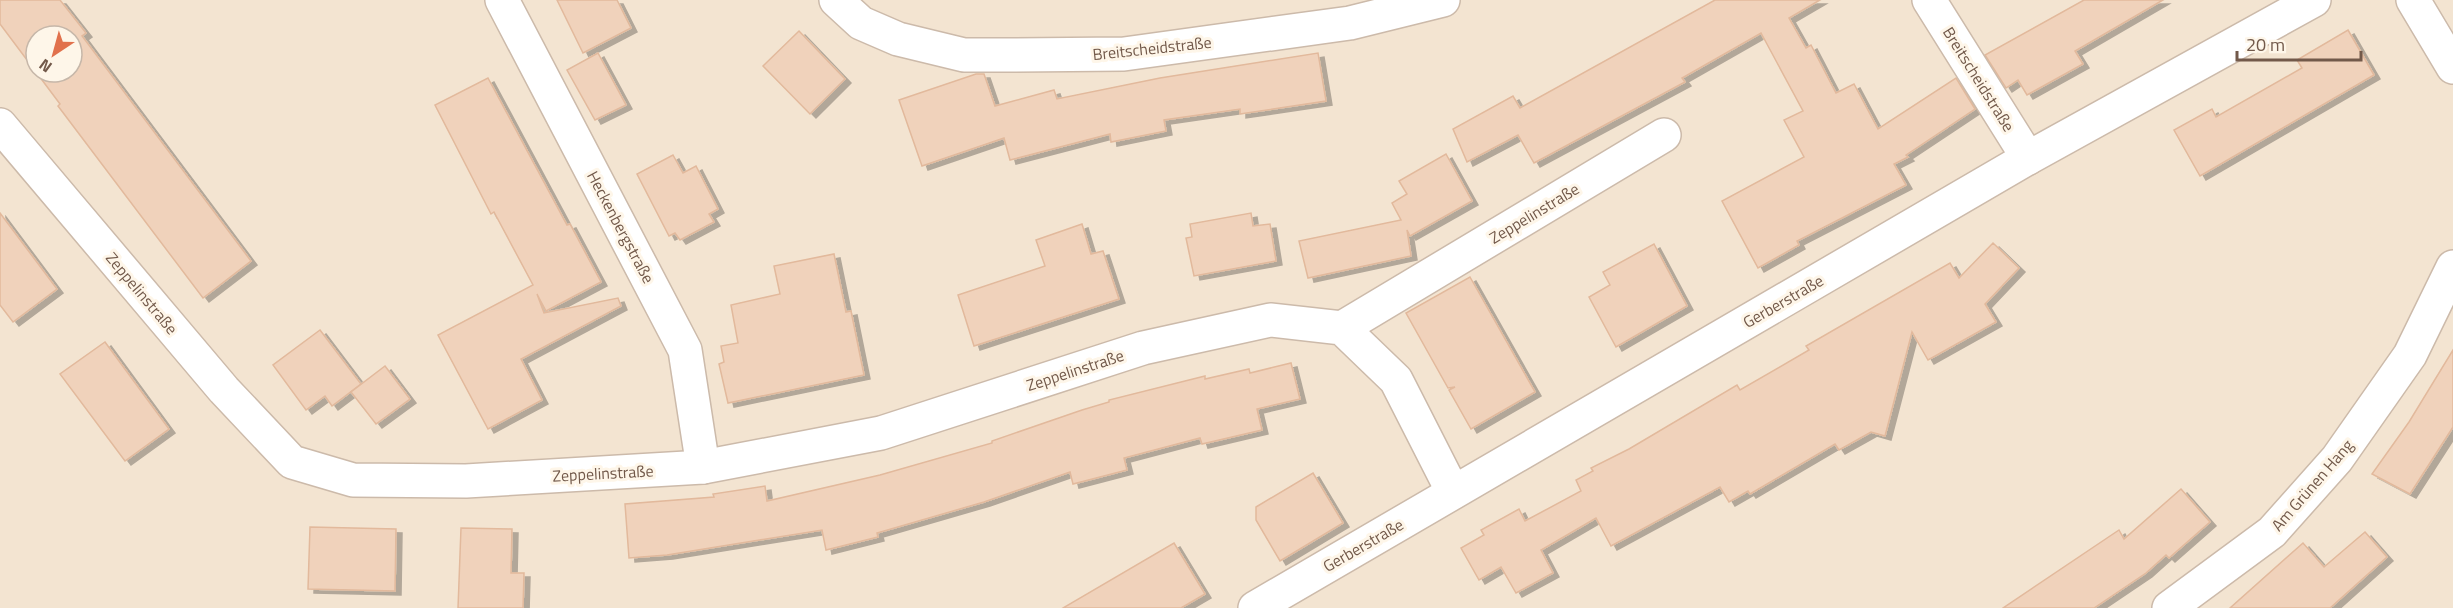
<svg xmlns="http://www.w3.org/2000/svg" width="2453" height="608" font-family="'Titillium Web',sans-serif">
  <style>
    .residential { fill: #f3e4d1; fill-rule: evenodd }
    .building { fill: #f0d2bb; stroke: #e2b99c; stroke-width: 1.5; fill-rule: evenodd; filter: url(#shadow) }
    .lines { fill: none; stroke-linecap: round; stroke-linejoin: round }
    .street-casing { stroke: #ccbaaa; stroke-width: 36 }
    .street { stroke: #fff; stroke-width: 33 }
    .labels { text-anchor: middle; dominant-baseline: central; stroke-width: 6; stroke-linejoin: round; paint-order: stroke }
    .street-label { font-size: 16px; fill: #72594a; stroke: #fef6e9 }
  </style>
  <defs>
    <filter id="shadow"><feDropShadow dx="6" dy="4" stdDeviation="0" flood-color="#0004"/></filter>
  </defs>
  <rect width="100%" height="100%" fill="#fbf2e3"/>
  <path class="residential" d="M0,0H2453V608H0ZM36,36H72V72H36Z"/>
  <g class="building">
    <path d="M0,0H60L86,33L82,36L251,261L203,298L58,106L60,104L0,24ZM36,36H72V72H36Z"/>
    <path d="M557,0H617L631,28L583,53Z"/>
    <path d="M1715,0H1820L1789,18L1806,48L1811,45L1836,93L1854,84L1878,129L1956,78L1975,109L1906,155L1908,157L1894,164L1906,185L1797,241L1799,245L1758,268L1722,201L1804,157L1784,120L1803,111L1761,33L1682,78L1685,82L1534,163L1518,135L1467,162L1453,129L1513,96L1520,108Z"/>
    <path d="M2084,0H2163L2075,51L2083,64L2027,95L2018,80L2006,88L1985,55Z"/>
    <path d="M2348,30L2374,75L2200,176L2174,130L2212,109L2216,117L2302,68L2297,60Z"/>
    <path d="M799,31L845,79L810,114L763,66Z"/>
    <path d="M598,53L626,105L595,120L567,70Z"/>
    <path d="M1318,53L1326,101L1240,114V109L1164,120L1166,131L1111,142L1110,134L1010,160L1004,138L922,166L899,100L976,74H984L995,106L1054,90L1057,99L1160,78Z"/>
    <path d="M488,78L567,225L570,224L601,282L546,311L537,294L544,313L618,298L621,306L521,359L542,400L488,429L438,335L533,285L494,212L491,214L435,105Z"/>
    <path d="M1446,154L1472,201L1410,236L1407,230L1411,256L1308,278L1299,241L1401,220L1392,203L1407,194L1399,181Z"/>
    <path d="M673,155L683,173L696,166L718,209L709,214L714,222L680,240L675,233L669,236L637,174Z"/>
    <path d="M0,213L57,289L13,322L0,305Z"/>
    <path d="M1251,213L1253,226L1270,224L1276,261L1194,276L1186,238L1192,237L1190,224Z"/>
    <path d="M1082,224L1091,254L1103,251L1119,299L974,346L958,295L1045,266L1036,240Z"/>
    <path d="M1993,243L2019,268L1985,304L1996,322L1928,360L1912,332L1885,436L1871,432L1839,450L1835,444L1750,494L1748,491L1729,502L1720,487L1611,546L1596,518L1541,550L1553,573L1516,593L1501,567L1479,580L1461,548L1484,535L1481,530L1519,509L1525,521L1581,491L1576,480L1593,471L1591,468L1629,449L1737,385L1740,390L1809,350L1806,346L1950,263L1959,278Z"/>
    <path d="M1654,244L1687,306L1616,347L1589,297L1610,285L1603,272Z"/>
    <path d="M834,254L846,312L851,311L864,375L728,403L719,364L724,362L721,346L738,343L731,305L780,294L774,266Z"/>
    <path d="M1470,277L1535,392L1471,429L1449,390L1455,387L1448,388L1406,313Z"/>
    <path d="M320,330L361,384L332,406L325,396L306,410L273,365Z"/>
    <path d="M105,342L169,429L125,461L60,374Z"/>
    <path d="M2453,350V427L2410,494L2372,474L2409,422Z"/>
    <path d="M1291,363L1300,399L1257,409L1262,430L1202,444L1200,438L1124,458L1127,470L1073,484L1070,472L984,502L877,533L878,537L826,550L822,530L667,555L629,558L625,504L714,497L713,494L765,486L767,501L880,475L992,443V441L1082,410L1109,402V400L1205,376V379L1249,369L1250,373Z"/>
    <path d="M385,366L410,399L376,424L351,392Z"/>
    <path d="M1313,473L1343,523L1280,561L1256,520V507Z"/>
    <path d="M2181,489L2210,522L2169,558L2166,555L2146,573L2094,608H2003L2119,530L2124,539Z"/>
    <path d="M310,527L396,529L395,591L308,589Z"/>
    <path d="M461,528L512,529L511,573H524L523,608H458Z"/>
    <path d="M2365,532L2387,557L2330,608H2230L2303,543L2324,567Z"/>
    <path d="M1174,543L1205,594L1181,608H1063Z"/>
  </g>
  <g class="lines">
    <defs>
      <g id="street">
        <path d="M502,0L685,350L703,467"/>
        <path d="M836,0L861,23L898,39L964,55H1016L1124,54L1350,23L1443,0"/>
        <path d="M1929,0L2028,158"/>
        <path d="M2413,0L2453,67"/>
        <path d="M0,125L224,390L292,462L353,480L466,481L703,467L881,433L1143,348L1270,320L1342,328L1396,380L1453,492"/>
        <path d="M1342,328L1664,135"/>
        <path d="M1255,608L2028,158L2314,0"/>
        <path d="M2169,608L2272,532L2337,459L2410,355L2453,267"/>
      </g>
    </defs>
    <use href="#street" class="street-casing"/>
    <use href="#street" class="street"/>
  </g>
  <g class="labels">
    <g class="street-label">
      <text transform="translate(1152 48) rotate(-6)">Breitscheidstraße</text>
      <text transform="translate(1979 79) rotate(58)">Breitscheidstraße</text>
      <text transform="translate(1534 213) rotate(-31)">Zeppelinstraße</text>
      <text transform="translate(621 227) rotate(62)">Heckenbergstraße</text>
      <text transform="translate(142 293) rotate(50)">Zeppelinstraße</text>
      <text transform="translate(1783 301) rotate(-30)">Gerberstraße</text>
      <text transform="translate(1075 370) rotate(-18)">Zeppelinstraße</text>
      <text transform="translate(603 473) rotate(-3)">Zeppelinstraße</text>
      <text transform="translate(2312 485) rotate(-49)">Am Grünen Hang</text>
      <text transform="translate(1363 545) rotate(-30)">Gerberstraße</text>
    </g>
  </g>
  <g transform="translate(54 54) rotate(216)"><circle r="28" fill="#fef6e9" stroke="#c6b7a9" stroke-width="1.5"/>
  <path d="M0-4.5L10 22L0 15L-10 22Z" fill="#e1714c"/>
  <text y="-9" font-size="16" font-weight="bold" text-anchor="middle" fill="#72594a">N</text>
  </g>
  <path d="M2237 51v9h124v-9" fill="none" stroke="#72594a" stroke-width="3"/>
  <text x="2246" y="51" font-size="18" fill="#72594a" stroke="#fef6e9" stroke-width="4.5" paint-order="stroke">20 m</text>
</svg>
